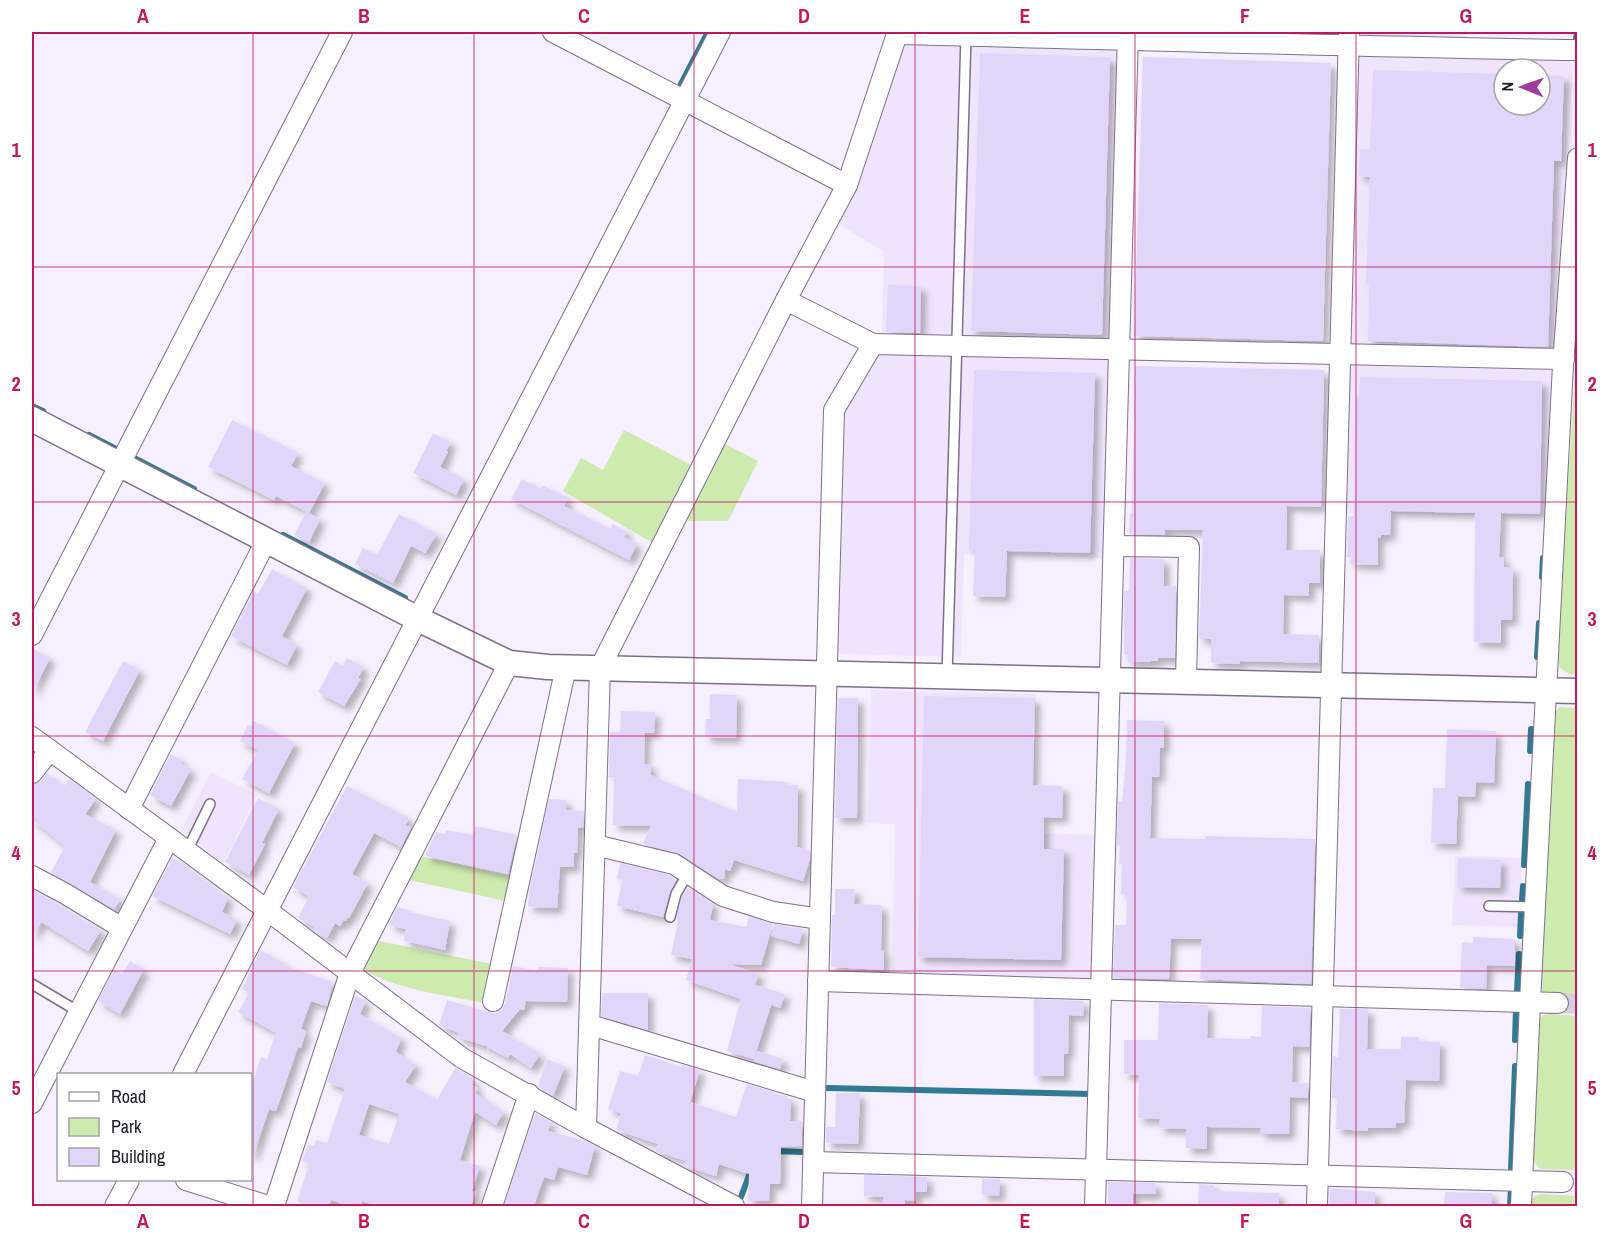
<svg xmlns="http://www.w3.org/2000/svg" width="1609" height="1238" font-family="'Archivo Narrow',sans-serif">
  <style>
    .built { fill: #f0e4fc; fill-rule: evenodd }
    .green { fill: #cdeaaf }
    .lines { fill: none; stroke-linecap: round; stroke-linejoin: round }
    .stream { stroke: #317b92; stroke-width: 6 }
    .building { fill: #e2d5fa; fill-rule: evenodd; filter: url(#shadow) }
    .minor-tunnel { stroke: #d6cfdc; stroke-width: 20; stroke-dasharray: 20 10; stroke-linecap: butt }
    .service-casing { stroke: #7e708d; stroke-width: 12 }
    .minor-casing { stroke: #7e708d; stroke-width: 22 }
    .tertiary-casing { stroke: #7e708d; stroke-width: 27 }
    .service { stroke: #fff; stroke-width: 9 }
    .minor { stroke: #fff; stroke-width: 20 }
    .tertiary { stroke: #fff; stroke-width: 24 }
    .grid { fill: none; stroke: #c2185b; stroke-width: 1.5; stroke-opacity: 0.55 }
    .neatline { fill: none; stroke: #c2185b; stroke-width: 2 }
    .grid-label { font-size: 20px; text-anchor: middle; font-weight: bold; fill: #c2185b }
  </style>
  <defs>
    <filter id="shadow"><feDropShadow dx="5.5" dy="5.5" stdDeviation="3" flood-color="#0004"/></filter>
  </defs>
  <rect width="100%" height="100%" fill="#f6effd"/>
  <g class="built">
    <path d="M1355,32H1465V39L1355,35Z"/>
    <path d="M903,39L1122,46L1113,341L882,333L884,252L834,221Z"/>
    <path d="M1355,53L1567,59L1573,65L1555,351L1346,345ZM1504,69H1540V105H1504Z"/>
    <path d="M876,353L1110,358L1105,558L964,554L961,657L841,654L834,647L841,411Z"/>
    <path d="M1347,366L1554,370L1544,517L1344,513Z"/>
    <path d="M871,690L1036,694L1033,833L1098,835L1094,976L1091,979L892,974L895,824L868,823Z"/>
    <path d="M211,772L257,795L223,864L181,830Z"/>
    <path d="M1455,856L1523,858L1518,927L1452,925Z"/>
  </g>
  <g class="green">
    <path d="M1577,370V672L1571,675L1560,668L1557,659L1575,373Z"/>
    <path d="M624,430L695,467L655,544L563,491L581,458L603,470Z"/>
    <path d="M719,441L758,461L728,521H679Z"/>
    <path d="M1560,707L1577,708V996H1551L1541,990L1538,983L1553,714Z"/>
    <path d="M415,855L511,876L506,901L404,879Z"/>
    <path d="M374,940L497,965L489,1004C452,996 388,989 359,966Z"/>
    <path d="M1549,1014L1577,1016L1576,1170L1540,1169L1533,1161L1537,1020L1544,1015Z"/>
    <path d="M1542,1194L1575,1196L1574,1206H1530C1530,1199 1535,1195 1542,1194Z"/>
  </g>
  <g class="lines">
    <g class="stream">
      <path d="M1576,39L1577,32"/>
      <path d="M681,84L708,32"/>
      <path d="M32,406L43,411"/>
      <path d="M89,435L118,450"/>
      <path d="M134,458L194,489"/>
      <path d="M283,535L405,598"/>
      <path d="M1542,577L1543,558"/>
      <path d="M1537,657L1539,623"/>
      <path d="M1530,751L1531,729"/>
      <path d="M1524,865L1528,784"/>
      <path d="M1522,900L1523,886"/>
      <path d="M1520,936L1521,914"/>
      <path d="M1517,991L1519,954"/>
      <path d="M1515,1040L1516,1009"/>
      <path d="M827,1088L1090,1094"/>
      <path d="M775,1151L802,1152"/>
      <path d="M1511,1171L1515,1066"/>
      <path d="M741,1197L751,1170"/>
      <path d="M1510,1206L1511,1188"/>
    </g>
  </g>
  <g class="building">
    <path d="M980,53L1110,57L1102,335L971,331Z"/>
    <path d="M1143,57L1331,63L1323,341L1134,336Z"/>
    <path d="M1373,70L1504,74V105H1540V75L1564,76L1561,161H1554L1548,347L1368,341L1369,284H1366L1370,177L1359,176L1360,149L1370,150Z"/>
    <path d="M888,285L921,286L920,333L886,332Z"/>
    <path d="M1135,366L1324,370L1321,507L1287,506L1286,550H1320V583H1309V596L1284,595L1283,634L1319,635V663L1240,661V664L1211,663V639H1199L1203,530H1165V535L1129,534L1130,513H1132Z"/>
    <path d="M974,370L1095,373L1090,553L1007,551L1005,597L973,596L975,550H969Z"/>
    <path d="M1360,377L1542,381L1540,514L1501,513L1499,557H1504V567H1513L1512,620H1501V643L1474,642L1475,513L1391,511L1390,535H1381V538L1378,537V565L1350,564L1351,557H1347L1348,516H1354L1356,397H1359Z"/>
    <path d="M232,420L298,453L291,466L325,483L309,513L276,496L274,500L208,467Z"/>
    <path d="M433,433L451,442L446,451L448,452L440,467L464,479L456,495L413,473Z"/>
    <path d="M522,479L541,489L543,485L568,498L564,506L610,529L613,524L627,532L624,537L637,544L629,560L511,499Z"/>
    <path d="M306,512L320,519L309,542L294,535Z"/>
    <path d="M399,514L437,534L425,553L411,546L393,583L355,564L363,548L377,555Z"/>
    <path d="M1130,558L1164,559V586H1176L1175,658H1158V661H1151V662H1128V655H1124V591H1129Z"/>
    <path d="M272,569L307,588L282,636L297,645L287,665L231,636L254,591L258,594Z"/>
    <path d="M32,648L50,658L32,693Z"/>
    <path d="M347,658L364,667L358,678L361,679L344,706L318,692L335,661L343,666Z"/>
    <path d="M123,661L140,670L103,741L85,732Z"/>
    <path d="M710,694L737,695L736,738L705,737L706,719H710Z"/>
    <path d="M924,696L1035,698L1033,785L1063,786L1062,818L1044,817V849H1064L1061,960L918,957Z"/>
    <path d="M838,698H858L857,818H835Z"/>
    <path d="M621,711L655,712L654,733H645L644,764H651L650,775L737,812L738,779L788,782V785H798L797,847L810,851V859L803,881L734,860L730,871L725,869L724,879L718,878L680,854L643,844L651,826L613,825L614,777H609L610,732H620Z"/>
    <path d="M1127,720L1164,721V748H1160L1159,777H1152L1150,838L1205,839V836L1315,839L1311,984L1200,979L1202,939H1171L1169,979L1113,978L1115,925H1126L1127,894H1121L1122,864H1119L1120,845H1117L1118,801L1122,802L1126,759Z"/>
    <path d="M254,721L295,743L269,793L242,779L258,750L240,741L248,725L251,726Z"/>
    <path d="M1447,729L1496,731L1494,783L1476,782L1475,797L1458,796L1456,844L1431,843L1433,788H1445Z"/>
    <path d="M171,754L182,760L180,764L191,769L171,806L150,795Z"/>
    <path d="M47,773L64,786L69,779L96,799L85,814L116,830L90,882L121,899L114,909L51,873L65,846L32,820V785L41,781Z"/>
    <path d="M347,786L409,818L405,826L411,827L401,847L374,833L352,874L368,883L349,918L348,917L346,921L344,920L340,926L335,923L327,938L314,930L315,927L298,918L309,896L293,887Z"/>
    <path d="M258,798L279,809L262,843L265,844L249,875L225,862Z"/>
    <path d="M549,799L566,800V810L584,811L583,828H578L577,853H574V867H560L557,908L528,907L529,893Z"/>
    <path d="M475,826L517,835L508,874L425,856L436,832L445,834L446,830L473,835Z"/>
    <path d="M173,857L228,898L222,912L237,920L230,934L152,896Z"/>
    <path d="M1458,858L1501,860L1500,888L1457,887Z"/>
    <path d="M620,863L669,875L676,880L670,892L663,917L617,906L622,880L617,879Z"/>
    <path d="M688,887L713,904L710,920L746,927L749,917L773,924L761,965L729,964L759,974L755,985L785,994L780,1008L771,1005L754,1059L727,1051L741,999L686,980L692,959L671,955L678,921L676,920L682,897Z"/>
    <path d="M835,889H855L854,904L882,905L881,950H884V970L831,967L832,915H835Z"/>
    <path d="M33,890L101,930L88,951L41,922L32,938Z"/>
    <path d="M397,907L409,910V912L450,921L445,950L404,941L406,929L389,925Z"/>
    <path d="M774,924L803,929L799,944L771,936Z"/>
    <path d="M1473,937L1515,939V966L1487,965L1486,989L1460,988L1462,942L1473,943Z"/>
    <path d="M260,950L284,963L283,965L333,982L327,1006L311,1001L301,1029L306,1031L301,1048L298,1047L276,1111L269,1109L253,1156L250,1155V1090L261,1057L267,1059L276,1033L238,1012L249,993L242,989Z"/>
    <path d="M130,961L144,969L120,1014L98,1001L114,970L122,974Z"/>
    <path d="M513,966L538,971V967L568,968L567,1002L526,1001L524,1010L520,1009L502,1031L540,1054L531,1068L510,1054L508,1058L489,1048L487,1051L488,1047L486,1046L457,1037L459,1033L439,1025L447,1000L495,1014L501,1009L505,1004Z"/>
    <path d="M602,993H648V1030L601,1016Z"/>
    <path d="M355,996L366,1000L360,1014L401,1038L396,1052L416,1065L405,1082L437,1100L455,1068L474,1080L472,1085L478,1088L475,1093L504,1112L496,1125L475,1112L460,1160L480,1166L472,1191L476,1192L471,1206H378L362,1201L360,1206H350L331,1200L329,1206H313L297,1201L309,1164L302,1161L308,1144L314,1146L316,1140L327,1143L345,1089L327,1082ZM369,1104L399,1114L389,1144L359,1135Z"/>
    <path d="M1034,999L1084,1001L1083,1016L1069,1015L1068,1054H1064V1076H1034Z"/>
    <path d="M1159,1003L1208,1005L1207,1038L1251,1039V1036L1261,1037L1262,1006L1310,1008L1309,1047L1293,1046L1292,1082L1308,1083V1098L1290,1097L1289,1134H1260L1261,1128L1207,1127V1149L1186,1148V1129L1159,1128L1160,1119L1138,1118L1139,1075L1124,1074V1040H1158Z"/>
    <path d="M1340,1009H1368L1367,1049H1401V1037H1419V1041L1440,1042L1439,1081L1406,1080L1404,1123H1396V1128H1368V1131L1336,1129L1337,1098H1332L1333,1056L1338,1057Z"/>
    <path d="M757,1051L783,1059L780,1069L754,1061Z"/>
    <path d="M645,1055L681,1067L682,1065L700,1070L690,1102L736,1117L747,1084L773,1092V1094L787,1096V1099H791L790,1121H802V1146L781,1147L780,1184H770L769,1201H748L749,1174L719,1164L716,1176L684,1166L686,1161L655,1151L658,1144L616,1130L621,1113L608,1109L620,1071L638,1076Z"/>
    <path d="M547,1059L565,1066L553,1096L538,1086Z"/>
    <path d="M836,1093H860L858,1144L826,1143V1127H835Z"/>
    <path d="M535,1113L551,1122L548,1131L585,1141L595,1146L587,1175L558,1167L554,1180L544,1177L534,1206H504Z"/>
    <path d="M864,1175L927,1177V1192H916V1201L905,1200V1206H883V1197L864,1196Z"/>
    <path d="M982,1179H1000L999,1196L982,1195Z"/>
    <path d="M1108,1182L1156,1183V1194H1133V1206H1108Z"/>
    <path d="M1199,1184L1214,1185V1191L1279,1193V1206H1198Z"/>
    <path d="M1330,1188L1375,1192V1206H1329Z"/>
    <path d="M1445,1192L1492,1193V1206H1444Z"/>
  </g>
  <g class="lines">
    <path class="minor-tunnel" d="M1558,1003L1578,1004"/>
    <defs>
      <g id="service">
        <path d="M947,676L966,36"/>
        <path d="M187,851L210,804"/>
        <path d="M1489,906L1535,907"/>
        <path d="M670,917L676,894L688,873"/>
        <path d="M32,984L79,1012"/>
      </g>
      <g id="minor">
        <path d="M553,32L847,185"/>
        <path d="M786,300L873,344"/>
        <path d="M1114,546L1189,547L1186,682"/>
        <path d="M32,635L342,32"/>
        <path d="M32,737L267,910L462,1058L586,1128L734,1206"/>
        <path d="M32,773L50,750"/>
        <path d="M129,809L266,541"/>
        <path d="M595,845L674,864L723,896L773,912L820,919"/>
        <path d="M32,876L64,893L122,928"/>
        <path d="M818,981L1558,1003"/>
        <path d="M493,1001L566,667"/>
        <path d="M590,1025L815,1092"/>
        <path d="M183,1074L720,32"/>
        <path d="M32,1103L169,838"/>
        <path d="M586,1128L600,668L786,300L847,185L897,34C1124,39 1351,47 1578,50"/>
        <path d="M813,1162L1563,1182"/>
        <path d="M186,1180L268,1206"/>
        <path d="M115,1206L129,1180"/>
        <path d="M274,1206L350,973L509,663"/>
        <path d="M492,1206L529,1094"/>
        <path d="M812,1206L834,410L873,344L1564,359"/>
        <path d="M1095,1206L1128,32"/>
        <path d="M1317,1206L1349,32"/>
        <path d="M1521,1206L1530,1002L1563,365L1578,158"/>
      </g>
      <path id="tertiary" d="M32,419L418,619L509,663L548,667L1578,691"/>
    </defs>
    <use href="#service" class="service-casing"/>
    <use href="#minor" class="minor-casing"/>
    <use href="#tertiary" class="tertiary-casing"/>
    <use href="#service" class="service"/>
    <use href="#minor" class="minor"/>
    <use href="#tertiary" class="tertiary"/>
  </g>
  <path class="grid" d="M253,32V1206M474,32V1206M694,32V1206M915,32V1206M1135,32V1206M1356,32V1206M32,267H1578M32,502H1578M32,736H1578M32,971H1578"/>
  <rect width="1609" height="1238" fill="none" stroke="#ffffff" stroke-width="66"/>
  <rect x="57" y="1073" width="195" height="108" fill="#ffffff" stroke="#a5a3a7" stroke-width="1.5"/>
  <rect x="69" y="1092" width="30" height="9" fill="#ffffff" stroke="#a5a3a7" stroke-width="1.5"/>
  <text x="111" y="1103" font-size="18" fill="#1f1924">Road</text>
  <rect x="69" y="1118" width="30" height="18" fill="#cdeaaf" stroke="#a5a3a7" stroke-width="1.5"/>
  <text x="111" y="1133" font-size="18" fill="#1f1924">Park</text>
  <rect x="69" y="1148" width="30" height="18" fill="#e2d5fa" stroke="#a5a3a7" stroke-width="1.5"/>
  <text x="111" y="1163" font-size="18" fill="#1f1924">Building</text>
  <g transform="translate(1522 87) rotate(271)"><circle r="28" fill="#ffffff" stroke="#a5a3a7" stroke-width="1.5"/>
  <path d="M0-4.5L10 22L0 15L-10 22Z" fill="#a03a9f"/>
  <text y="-9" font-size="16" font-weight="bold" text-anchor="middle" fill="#1f1924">N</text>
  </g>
  <rect x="33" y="33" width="1543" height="1172" class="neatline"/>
  <g class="grid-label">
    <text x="143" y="23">A</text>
    <text x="364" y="23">B</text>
    <text x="584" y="23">C</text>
    <text x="804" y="23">D</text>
    <text x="1025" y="23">E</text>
    <text x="1245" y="23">F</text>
    <text x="1466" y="23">G</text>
    <text x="16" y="157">1</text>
    <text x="1592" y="157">1</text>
    <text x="16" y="391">2</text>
    <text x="1592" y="391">2</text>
    <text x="16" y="626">3</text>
    <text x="1592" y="626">3</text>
    <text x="16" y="860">4</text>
    <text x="1592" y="860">4</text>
    <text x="16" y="1095">5</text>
    <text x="1592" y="1095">5</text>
    <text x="143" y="1228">A</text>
    <text x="364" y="1228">B</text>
    <text x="584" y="1228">C</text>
    <text x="804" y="1228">D</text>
    <text x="1025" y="1228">E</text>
    <text x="1245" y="1228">F</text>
    <text x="1466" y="1228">G</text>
  </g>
</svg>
